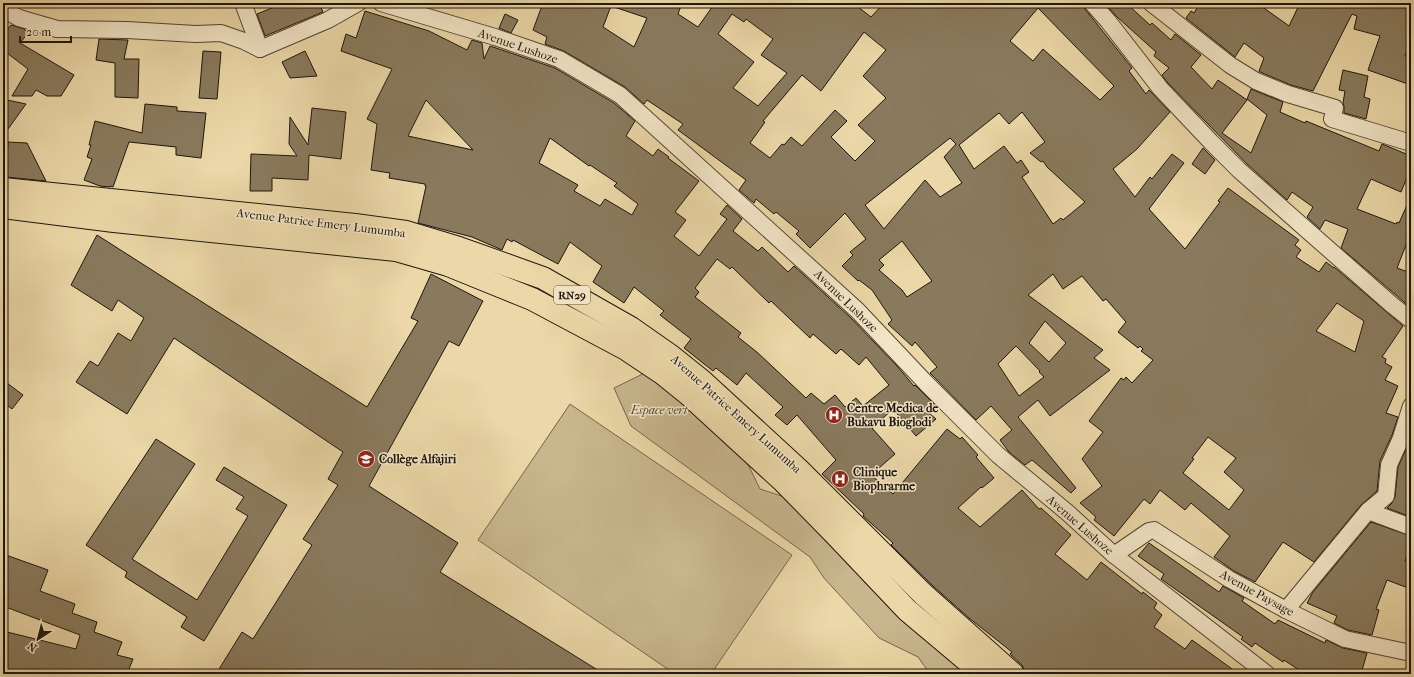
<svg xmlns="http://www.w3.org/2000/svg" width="1414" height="677" font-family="'IM FELL French Canon',serif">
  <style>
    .green { fill: #c8b68d; stroke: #73664d }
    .building { fill: #897a5d; stroke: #1e160d; fill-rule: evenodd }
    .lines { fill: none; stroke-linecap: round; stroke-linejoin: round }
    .street-casing { stroke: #514634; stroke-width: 18 }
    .primary-casing { stroke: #1e160d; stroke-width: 24 }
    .street { stroke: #f2e5c6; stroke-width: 16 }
    .primary { stroke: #ebd7a7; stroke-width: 22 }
    .labels { text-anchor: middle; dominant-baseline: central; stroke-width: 3; stroke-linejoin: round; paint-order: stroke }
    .shield { fill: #f2e5c6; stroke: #5e5444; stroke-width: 1 }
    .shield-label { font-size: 11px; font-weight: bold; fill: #1e160d }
    .street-label { font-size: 12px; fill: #1e160d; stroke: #f2e5c6 }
    .poi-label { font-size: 12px; font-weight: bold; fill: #1e160d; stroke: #f2e5c6; text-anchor: start }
    .park-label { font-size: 12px; font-style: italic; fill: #514633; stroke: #f2e5c6 }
  </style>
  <rect width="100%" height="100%" fill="#ebd7a7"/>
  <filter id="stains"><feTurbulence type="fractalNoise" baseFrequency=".005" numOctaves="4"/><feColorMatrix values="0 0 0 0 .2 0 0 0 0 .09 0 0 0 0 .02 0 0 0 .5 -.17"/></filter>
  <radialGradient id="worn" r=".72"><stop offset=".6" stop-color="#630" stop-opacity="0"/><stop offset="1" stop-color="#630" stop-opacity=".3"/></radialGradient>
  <g class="green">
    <path d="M655,368L734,436L760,489L806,504L983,674H930L918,657L879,638L824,578L810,557L631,426L614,388Z"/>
    <path d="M570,404L792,555L711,674H675L478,540Z"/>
  </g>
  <g class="building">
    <path d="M284,3H319L323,12L265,36L257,14Z"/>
    <path d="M543,3H682L678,14L698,27L715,3H853L871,17L884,3H1082L1085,9L1132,68L1129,71L1146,94L1149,90L1170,112L1137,149L1113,169L1135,197L1150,177L1152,179L1172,154L1184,163L1149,209L1185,249L1220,202L1218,201L1228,188L1299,240L1295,245L1301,250L1296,257L1319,272L1326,262L1334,268V267L1403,326L1382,357L1386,359L1385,363L1392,367L1385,380L1398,386L1386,413L1398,417L1392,435L1380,461L1377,491L1361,505L1314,562L1283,542L1255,582L1234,571L1214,557L1230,536L1191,503L1185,510L1160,490L1150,504L1144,499L1114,536L1094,520L1096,517L1080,503L1102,486L1082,459L1103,432L1089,421L1121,378L1124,380L1126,377L1132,383L1153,360L1141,351L1143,349L1140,346L1138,348L1118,332L1126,322L1106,299L1103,301L1082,276L1063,289L1053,274L1028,295L1103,350L1094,358L1110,370L1050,416L1038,400L1018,417L1076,488L1071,493L1032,460L1025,465L1009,452L1000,440L1012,430L991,406L976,420L930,373L937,367L915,342L912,346L888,324L892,320L872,290L859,280L858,281L842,266L853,255L850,252L866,239L845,213L810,248L796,234L799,231L776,212L774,214L756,199L754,203L739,190L746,180L678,130L683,124L647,100L644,104L625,87L564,51L545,44L547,37L533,30ZM611,6L647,18L634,47L603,27ZM1038,8L1114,86L1100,100L1043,49L1033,61L1010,41ZM732,14L744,22L746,19L773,39L761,55L787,73L758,106L733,88L754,62L718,34ZM864,32L886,50L863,76L886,98L858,125L875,141L855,161L831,137L847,121L835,110L802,146L791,137L784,145L782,144L770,158L750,143L765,122L763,121L802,75L821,91ZM1022,112L1045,142L1030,153L1041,162L1043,161L1047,167L1085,202L1063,220L1061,218L1053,224L1022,177L1029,172L1021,160L1017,163L1004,146L974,169L959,145L999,113L1009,124ZM950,138L956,144L944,157L962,183L940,197L925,180L884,229L865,205ZM902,241L932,281L907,297L902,290L879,270L884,265L879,260ZM1337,303L1364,321L1355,352L1316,331ZM1045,321L1066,343L1049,362L1029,343ZM1016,346L1040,371L1039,372L1044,377L1019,396L998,364ZM1208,437L1236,458L1224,472L1244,490L1229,510L1183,473L1194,459L1192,458Z"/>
    <path d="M1105,3H1126L1150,25L1152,23L1171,40L1175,34L1201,55L1191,67L1212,89L1218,80L1247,100L1222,133L1251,153L1267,115L1247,99L1251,89L1283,102L1280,112L1305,123L1306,121L1379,151L1382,144L1411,156V176L1408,175L1401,192L1371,179L1357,209L1396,224L1397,222L1399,223L1411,196V232L1397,268L1411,273V302L1410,307L1341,248L1348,229L1325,220L1320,229L1307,217L1313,207L1292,192L1287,200L1246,163L1167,82L1162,75L1169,68L1154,56L1156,52L1116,16Z"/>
    <path d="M1200,3H1257L1289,26L1300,3H1411V41L1405,56L1411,58V85L1368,70L1380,36L1354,29L1357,16L1352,14L1313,91L1291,85L1260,72L1259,71L1264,58L1244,43L1235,57L1186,18L1191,11L1194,13Z"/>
    <path d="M365,11L429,31L467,50L472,40L482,43L484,59L490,46L555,68L614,103L635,121L626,136L653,156L658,149L669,157L668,158L699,181L675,212L686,220L674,236L699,256L727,219L720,214L727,205L742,219L733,231L758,251L762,247L788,272L794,266L850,317L897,366L914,386L915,385L937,407L929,413L936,419L916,436L893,409L872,428L895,454L871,475L893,494L947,429L960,439L962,437L978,455L976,457L994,478L982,488L981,487L958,508L980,527L1022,490L1039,509L1041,508L1071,535L1055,554L1087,580L1101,562L1142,594L1143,592L1157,603L1154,608L1162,615L1154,627L1185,649L1192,640L1239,674H1026L1022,665L1010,654L1012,652L969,618L932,585L891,545L893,543L863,516L864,514L822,474L836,460L797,415L787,425L775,415L783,407L746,373L737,385L716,368L713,371L684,348L691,339L660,315L664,311L634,287L624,303L593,282L602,266L570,242L558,264L513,240L512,242L507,239L502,250L472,237L418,223L426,186H425V184L389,178L390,173L371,170L377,124L367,119L392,69L341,51L346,34L356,38ZM426,100L473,150L408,136ZM550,138L589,166L590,165L617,183L614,186L638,204L632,215L605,199L600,206L574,191L578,185L539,163ZM717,259L730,269L732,267L769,303L771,301L810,338L813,334L836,354L841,349L859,365L866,357L889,385L863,406L856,398L845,407L835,395L824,404L811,393L806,398L758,353L738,337L741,333L695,297L699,292L695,288Z"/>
    <path d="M505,14L518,20L511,33L499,28Z"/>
    <path d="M11,25L24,29L28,33L20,43L74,75L61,96H47L36,90L32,96H12L28,69L3,50V35Z"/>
    <path d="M99,39L128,40L124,59H139L138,98L115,97V63L96,60Z"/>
    <path d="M203,51L221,52L217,99L199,98Z"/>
    <path d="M305,51L317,76L290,78L282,62Z"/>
    <path d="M1343,70L1368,76L1364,97L1370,99L1366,119L1344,113V106L1343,103L1345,91L1339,90Z"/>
    <path d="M7,100L26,104L3,136V105Z"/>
    <path d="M145,104L177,107V111L206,113L201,158L176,155V147L129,142L113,187L110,186V187L100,186L84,180L92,159L87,157L91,145H89L95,121L142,133Z"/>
    <path d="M312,108L346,112L341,159L309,155L308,180L272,178V191H250L251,154L297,156L289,144L290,117L308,145Z"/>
    <path d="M8,142L27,143L46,181L6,177Z"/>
    <path d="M1203,148L1215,160L1205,174L1192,164Z"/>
    <path d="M97,235L367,407L418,321L411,318L431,274L483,301L459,346L449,341L369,486L458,543L440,572L604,674H216L242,632L253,639L312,545L303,539L338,485L328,479L343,452L174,338L127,414L76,382L90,361L98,366L118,333L131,341L144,318L118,300L112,311L71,285Z"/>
    <path d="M3,380L23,395L12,409L3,402Z"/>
    <path d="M1411,438V517L1387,508L1392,503L1395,497L1398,467Z"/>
    <path d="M156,439L195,464L132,559L197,600L248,516L236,509L244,497L216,480L224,467L287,505L204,641L181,627L187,617L125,577L127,572L86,545Z"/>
    <path d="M1371,522L1411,536V544L1405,561L1411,563V580L1408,588L1387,580L1376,609L1379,610L1372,635L1348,630L1334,623L1337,616L1307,603L1313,592Z"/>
    <path d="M1149,543L1219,592L1223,586L1244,598L1242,601L1275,624L1278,620L1325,643L1326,640L1343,648L1367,653L1361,674H1305L1284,660L1283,662L1255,643L1252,647L1241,639L1243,637L1161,579L1164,574L1138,556Z"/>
    <path d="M3,554L48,570L40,591L75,604L72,613L97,622L94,632L122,642L117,655L133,659L127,674H3V631L76,649L80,635L3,606Z"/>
  </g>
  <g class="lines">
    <defs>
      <g id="street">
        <path d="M243,3L260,49"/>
        <path d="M381,3L495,37L559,59L620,95L857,310L926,383L998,455L1068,513L1114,555L1267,674"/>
        <path d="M1092,3L1108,21L1160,88L1211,142L1239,170L1308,231L1391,304L1411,320"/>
        <path d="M1151,3L1230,65L1256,81L1288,94L1335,108L1332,119L1411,143"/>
        <path d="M3,9L19,18L57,29L127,30L196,34L221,33L244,41L260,49L328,20L358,3"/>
        <path d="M1368,511L1386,496L1389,465L1401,438L1411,406"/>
        <path d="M1114,555L1149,531L1154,530L1229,579L1286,610L1345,639L1411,653"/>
        <path d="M1286,610L1368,511L1411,527"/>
      </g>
      <g id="primary">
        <path d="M3,189L355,225L406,232L459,248L543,278L631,328L671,356L701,380L798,469L923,594L1013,674"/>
        <path d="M3,207L114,221L396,250L448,265L532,299L626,349L662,373L688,394L784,482L835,534L907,610L983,674"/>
      </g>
    </defs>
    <use href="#street" class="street-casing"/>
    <use href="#primary" class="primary-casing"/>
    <use href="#street" class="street"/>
    <use href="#primary" class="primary"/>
  </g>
  <defs>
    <symbol id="hospital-disc" viewBox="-11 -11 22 22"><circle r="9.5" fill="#8f2418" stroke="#f2e5c6"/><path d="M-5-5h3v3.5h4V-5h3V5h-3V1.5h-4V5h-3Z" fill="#fff"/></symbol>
    <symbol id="school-disc" viewBox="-11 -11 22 22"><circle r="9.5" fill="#8f2418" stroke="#f2e5c6"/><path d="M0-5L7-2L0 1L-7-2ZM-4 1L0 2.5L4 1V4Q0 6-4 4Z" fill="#fff"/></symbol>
  </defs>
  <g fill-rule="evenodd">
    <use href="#hospital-disc" x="824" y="405" width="20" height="20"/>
    <use href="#school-disc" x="356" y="449" width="20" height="20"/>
    <use href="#hospital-disc" x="830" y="469" width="20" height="20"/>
  </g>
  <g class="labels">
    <rect class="shield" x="554" y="286" width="36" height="18" rx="3"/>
    <g class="shield-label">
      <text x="572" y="295">RN29</text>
    </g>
    <g class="street-label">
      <text transform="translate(518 46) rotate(19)">Avenue Lushoze</text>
      <text transform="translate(321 223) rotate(7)">Avenue Patrice Emery Lumumba</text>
      <text transform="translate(846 301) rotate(44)">Avenue Lushoze</text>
      <text transform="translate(736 414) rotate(42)">Avenue Patrice Emery Lumumba</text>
      <text transform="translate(1080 525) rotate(41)">Avenue Lushoze</text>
      <text transform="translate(1257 593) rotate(29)">Avenue Paysage</text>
    </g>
    <g class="poi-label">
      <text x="847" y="408">Centre Medica de<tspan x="847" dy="14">Bukavu Bioglodi</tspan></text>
      <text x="379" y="459">Collège Alfajiri</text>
      <text x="853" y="472">Clinique<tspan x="853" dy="14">Biophrarme</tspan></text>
    </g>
    <g class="park-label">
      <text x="659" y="410">Espace vert</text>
    </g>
  </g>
  <rect width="1414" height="677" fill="none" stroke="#ebd7a7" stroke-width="16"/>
  <rect x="4" y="4" width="1406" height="669" fill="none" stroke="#1e160d" stroke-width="2"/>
  <rect x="8" y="8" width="1398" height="661" fill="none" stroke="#1e160d"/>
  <g transform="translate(38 639) rotate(216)" stroke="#f2e5c6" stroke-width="3" paint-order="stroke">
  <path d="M0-3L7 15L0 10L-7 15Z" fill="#1e160d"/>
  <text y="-6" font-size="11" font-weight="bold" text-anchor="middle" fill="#1e160d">N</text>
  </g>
  <path d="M20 36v6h51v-6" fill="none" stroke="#1e160d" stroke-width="2"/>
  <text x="26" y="36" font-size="12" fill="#1e160d" stroke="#f2e5c6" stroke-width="3" paint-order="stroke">20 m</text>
  <rect width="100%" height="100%" filter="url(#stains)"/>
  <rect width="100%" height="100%" fill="url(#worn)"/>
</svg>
